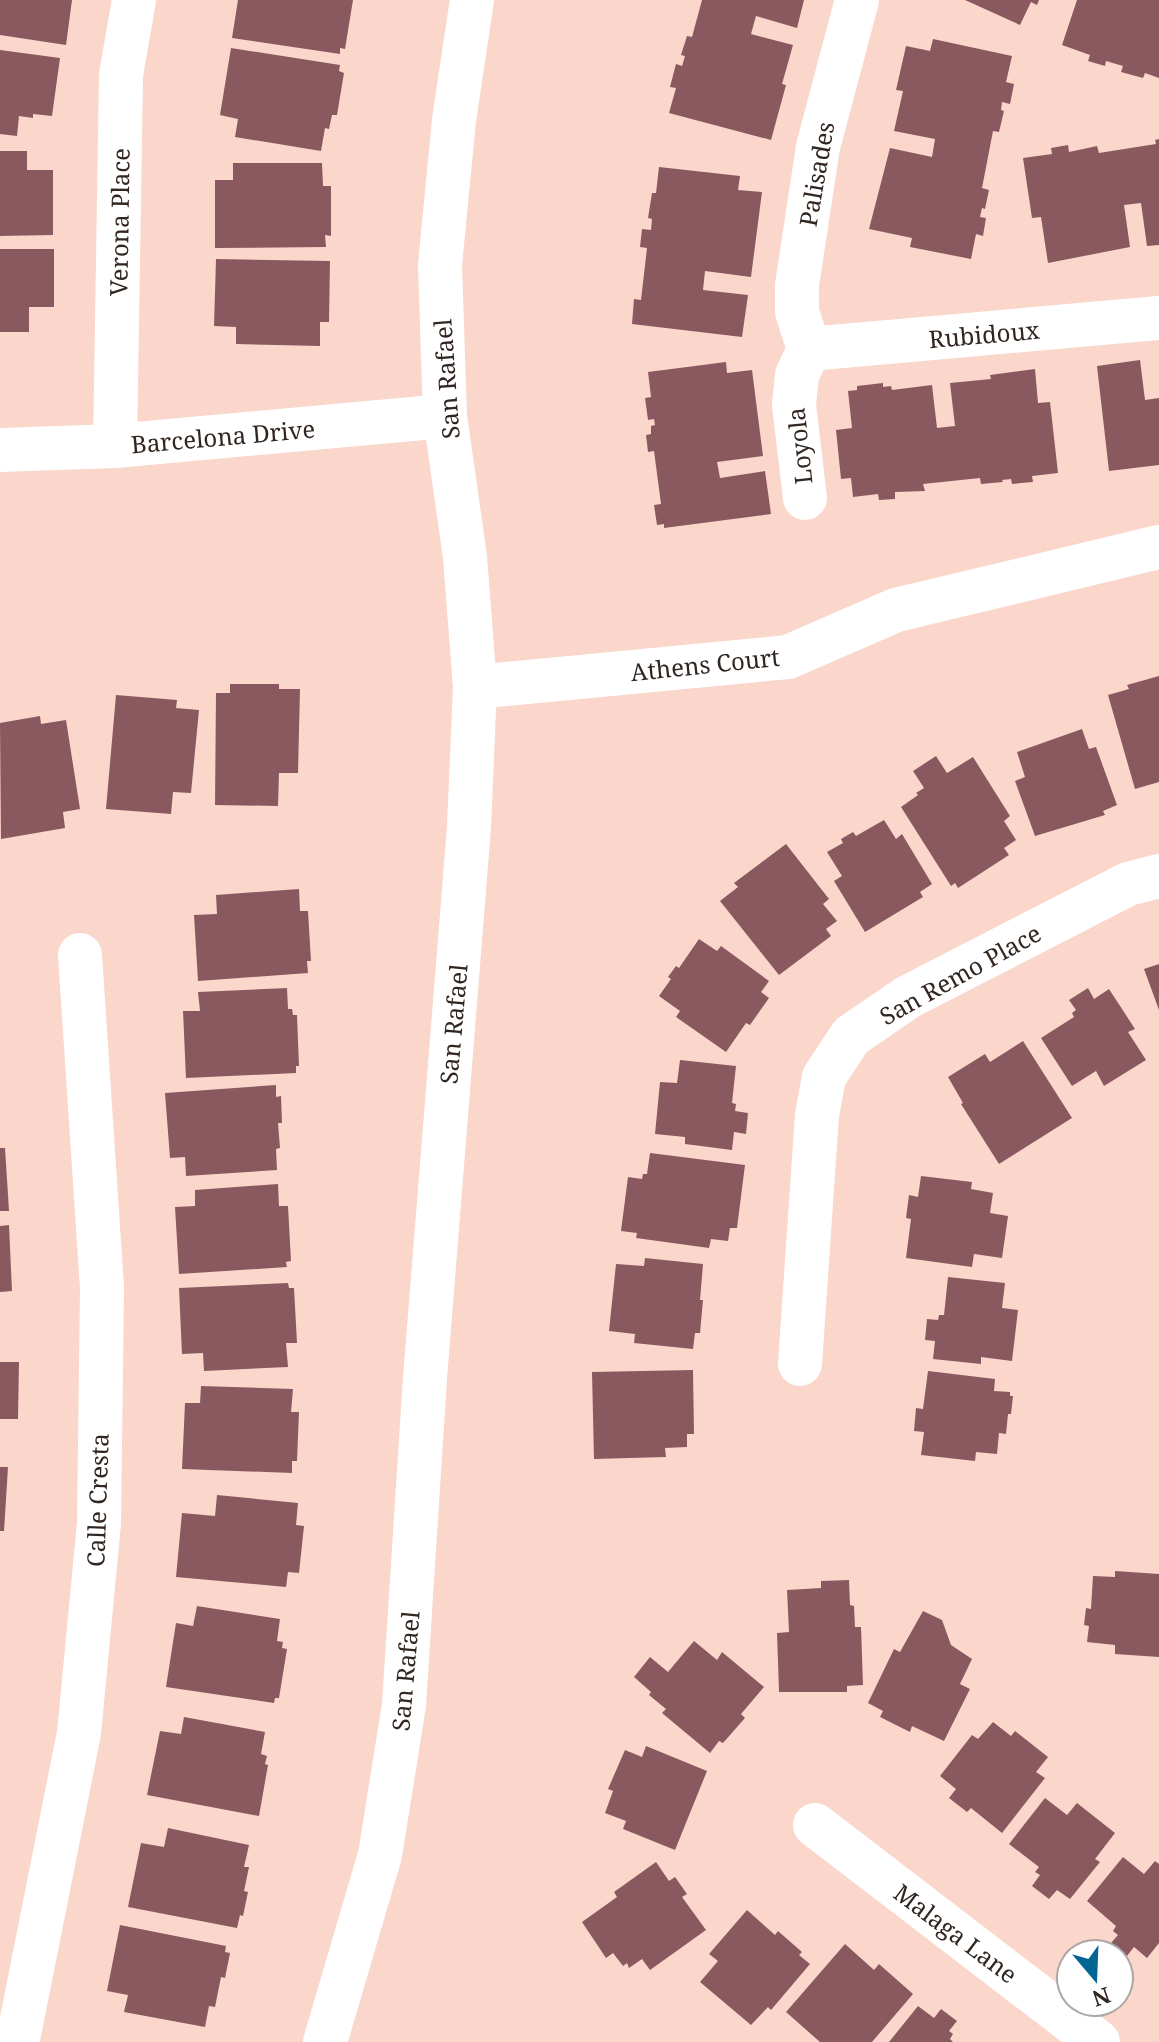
<svg xmlns="http://www.w3.org/2000/svg" width="1159" height="2042" font-family="'Noto Serif',serif">
  <style>
    .building { fill: #8a5960 }
    .lines { fill: none; stroke-linecap: round; stroke-linejoin: round }
    .minor { stroke: #fff; stroke-width: 44 }
    .labels { text-anchor: middle; dominant-baseline: central; stroke-width: 8; stroke-linejoin: round; paint-order: stroke }
    .street-label { font-size: 24px; fill: #322621; stroke: #fff }
  </style>
  <rect width="100%" height="100%" fill="#fad7ca"/>
  <g class="building">
    <path d="M0,0H72L66,45L0,35Z"/>
    <path d="M238,0H353L345,49L340,48V54L232,38Z"/>
    <path d="M702,0H804L797,28L756,16L751,34L793,45L782,84L786,85L771,140L669,113L676,88L670,87L676,64L682,66L685,56L681,55L687,36L692,37Z"/>
    <path d="M965,0H1039L1037,5L1031,2L1020,25Z"/>
    <path d="M1077,0H1159V78L1145,73L1143,78L1121,72L1123,66L1106,61L1105,66L1088,61L1090,55L1062,45Z"/>
    <path d="M933,39L1012,56L1006,82L1014,84L1010,104L1002,102L1001,110L1004,111L999,132L993,131L982,188L989,190L985,209L982,208L980,217L986,218L983,236L976,234L971,259L910,247L912,238L869,229L890,148L932,157L935,139L894,131L903,91L896,90L906,46L930,51Z"/>
    <path d="M231,48L340,65L339,71L344,73L337,115H332L329,129L325,128L321,151L235,137L238,119L220,115Z"/>
    <path d="M0,50L60,58L52,116L33,114V118L19,116L17,136L0,134Z"/>
    <path d="M1159,139V245L1147,246L1141,203L1124,205L1130,247L1048,263L1041,217L1032,218L1023,158L1052,154L1051,148L1068,145L1069,152L1097,146L1099,153L1156,144L1155,140Z"/>
    <path d="M0,151H27V170H53V235L0,236Z"/>
    <path d="M233,163H322L323,186H331V236L325,235L326,247L215,248V180H233Z"/>
    <path d="M659,167L740,176L738,190L762,192L751,277L705,271L703,290L748,295L742,337L632,324L634,299L641,300L647,248L640,247L642,229L651,230L652,219L648,218L652,193H656Z"/>
    <path d="M0,249H54V307H29V332H0Z"/>
    <path d="M216,259L330,261L329,322H320V346L236,344V327L214,326Z"/>
    <path d="M1140,360L1145,400L1159,398V465L1109,471L1097,366Z"/>
    <path d="M726,362L727,373L752,370L763,456L717,462L720,478L765,471L771,514L664,528V524L657,525L654,505L661,504L654,451L648,452L646,435L651,434V426L655,425L654,419L648,420L645,398L651,397L648,372Z"/>
    <path d="M1035,369L1038,403L1050,402L1058,473L1032,476L1033,482L1012,484L1011,479L1002,480L1003,482L981,484L980,478L923,484L925,491L895,492V499L879,500L878,494L853,497L851,478L841,479L836,430L852,428L848,391L857,390V386L883,383V387L891,386L892,390L932,385L937,428L955,426L950,383L991,379L990,375Z"/>
    <path d="M1159,676V782L1135,789L1108,695L1129,689L1127,685Z"/>
    <path d="M230,684H279V689H300L298,773H279L278,806L215,805L216,693H230Z"/>
    <path d="M116,695L177,700L176,708L199,710L191,793L173,792L171,814L106,809Z"/>
    <path d="M40,716L41,724L66,720L80,809L63,812L65,828L1,839L0,723Z"/>
    <path d="M1082,729L1089,749L1096,747L1117,805L1103,811L1105,815L1035,836L1015,781L1025,777L1017,752Z"/>
    <path d="M936,756L947,773L973,757L1010,816L1004,821L1016,840L1004,848L1009,855L958,888L955,883L951,886L901,807L918,795L916,793L924,788L913,771Z"/>
    <path d="M884,820L896,839L902,834L932,884L920,892L923,897L865,932L834,881L842,876L827,852L843,843L841,839L853,832L856,836Z"/>
    <path d="M786,844L829,899L823,904L837,921L826,929L831,936L779,975L720,901L738,887L734,883Z"/>
    <path d="M299,889L300,911H308L311,961H307L308,973L198,981L194,915L217,914L216,895Z"/>
    <path d="M699,939L717,951L721,946L769,981L761,992L769,998L750,1025L746,1023L726,1052L676,1017L680,1011L659,996L671,979L668,977L676,966L679,968Z"/>
    <path d="M1159,964V1010L1144,969Z"/>
    <path d="M287,988L288,1009H292L293,1015H297L299,1066H296V1073L186,1078L183,1011H200L198,992Z"/>
    <path d="M1088,988L1094,999L1109,989L1135,1029L1128,1032L1146,1060L1104,1086L1096,1071L1072,1086L1041,1038L1074,1017L1072,1013L1076,1010L1069,1000Z"/>
    <path d="M1023,1041L1072,1118L999,1164L961,1104L963,1103L948,1077L985,1054L990,1062Z"/>
    <path d="M680,1060L736,1066L732,1103L736,1104L735,1111L748,1113L746,1134L734,1132L732,1150L685,1144V1137L655,1134L660,1082L677,1083Z"/>
    <path d="M276,1085V1097L281,1096L282,1123H278L280,1148L276,1149L277,1170L186,1176L185,1157L170,1158L165,1093Z"/>
    <path d="M0,1148H5L9,1211H0Z"/>
    <path d="M650,1153L745,1165L737,1228H730L728,1241L711,1239L709,1248L636,1238L637,1233L621,1231L628,1177L642,1179L643,1174H647Z"/>
    <path d="M921,1176L972,1182L971,1189L993,1193L990,1213L1008,1216L1002,1258L974,1254L972,1267L906,1258L911,1219L906,1218L909,1195L918,1197Z"/>
    <path d="M278,1184L279,1206H288L291,1261L286,1262L287,1267L179,1274L175,1207L195,1206V1190Z"/>
    <path d="M9,1225L12,1291L0,1292V1226Z"/>
    <path d="M645,1258L703,1264L700,1300H703L700,1333H695L693,1349L634,1343L635,1334L609,1331L616,1264L644,1266Z"/>
    <path d="M948,1277L1005,1283L1002,1308L1018,1310L1012,1361L981,1357V1364L933,1359L935,1341L925,1340L927,1319L938,1320L939,1315H944Z"/>
    <path d="M288,1283L289,1288H294L297,1343H286L288,1367L204,1371L203,1353L182,1354L179,1288Z"/>
    <path d="M0,1362H19L18,1419H0Z"/>
    <path d="M693,1370L694,1434H687V1447L665,1448L666,1457L594,1459L592,1372Z"/>
    <path d="M928,1371L995,1379L994,1391L1010,1392V1396H1013L1011,1414H1008L1006,1434L999,1433L997,1454L976,1452L975,1461L921,1455L924,1432L914,1431L916,1408L923,1409Z"/>
    <path d="M201,1386L293,1389L291,1412H299L297,1461H292V1473L182,1469L185,1403H200Z"/>
    <path d="M0,1467H8L4,1531H0Z"/>
    <path d="M217,1495L298,1503L296,1525L304,1526L299,1573L288,1572L286,1587L176,1577L182,1513L215,1516Z"/>
    <path d="M1115,1571L1159,1574V1657L1115,1654V1645L1087,1642L1089,1626L1084,1625L1086,1608L1091,1609L1093,1576L1115,1577Z"/>
    <path d="M849,1580L850,1605L854,1606L855,1627H861L863,1685L847,1686V1692H779L777,1633L789,1632L787,1590L821,1588V1581Z"/>
    <path d="M197,1606L280,1619L277,1641L283,1642L282,1648L287,1649L279,1698H275L274,1703L166,1687L176,1623L193,1626Z"/>
    <path d="M923,1611L942,1620L951,1645L972,1659L960,1684L970,1689L944,1741L912,1726L910,1732L880,1717L883,1711L868,1703L894,1649L900,1652Z"/>
    <path d="M694,1641L717,1660L722,1652L764,1687L741,1714L745,1718L723,1743L719,1741L710,1753L662,1713L666,1709L649,1695L651,1692L634,1677L650,1657L668,1672Z"/>
    <path d="M184,1717L265,1732L261,1754L267,1756L265,1764L268,1765L259,1816L147,1795L160,1731L181,1734Z"/>
    <path d="M993,1722L1011,1736L1015,1731L1048,1757L1036,1772L1045,1778L1002,1833L971,1808L967,1812L949,1798L956,1789L940,1776L972,1735L978,1739Z"/>
    <path d="M646,1746L707,1771L675,1850L623,1829L626,1821L605,1813L613,1791L608,1789L625,1750L642,1757Z"/>
    <path d="M1045,1798L1067,1815L1077,1803L1115,1833L1095,1859L1100,1862L1070,1899L1057,1890L1049,1899L1032,1886L1040,1875L1035,1872L1039,1867L1009,1844Z"/>
    <path d="M168,1828L249,1845L244,1867H249L244,1891L248,1892L243,1916L240,1915L237,1928L128,1907L141,1843L164,1847Z"/>
    <path d="M1123,1857L1144,1874L1155,1861L1159,1864V1943L1147,1958L1134,1947L1127,1956L1111,1943L1118,1935L1113,1931L1116,1926L1087,1901Z"/>
    <path d="M656,1862L669,1881L675,1877L687,1894L682,1897L706,1930L650,1970L642,1959L629,1968L627,1963L623,1966L613,1953L606,1958L582,1922L617,1897L614,1892Z"/>
    <path d="M747,1910L775,1935L778,1931L802,1952L799,1955L810,1964L771,2010L768,2007L751,2025L700,1982L718,1961L709,1954Z"/>
    <path d="M120,1925L226,1946L225,1952L230,1953L225,1978L221,1977L215,2007L209,2006L205,2027L124,2012L128,1995L107,1991Z"/>
    <path d="M845,1944L874,1970L879,1964L913,1994L872,2042H820L786,2012Z"/>
    <path d="M918,2006L934,2018L941,2009L957,2021L949,2031L953,2034L950,2039L953,2042H889Z"/>
  </g>
  <g class="lines">
    <g class="minor">
      <path d="M809,349L797,312V285L818,147L857,0"/>
      <path d="M809,349L1159,318"/>
      <path d="M115,446L121,75L134,0"/>
      <path d="M0,450L115,446L445,416"/>
      <path d="M805,498L794,405L797,375L809,349"/>
      <path d="M475,687L788,657L896,610L1159,547"/>
      <path d="M800,1364L817,1115L824,1077L851,1036L908,997L1128,884L1159,876"/>
      <path d="M815,1825L1098,2042"/>
      <path d="M18,2039L79,1733L99,1523L102,1288L80,955"/>
      <path d="M325,2042L380,1855L404,1705L425,1378L469,827L475,687L465,557L445,416L440,265L454,120L472,0"/>
    </g>
  </g>
  <g class="labels">
    <g class="street-label">
      <text transform="translate(816 174) rotate(-80)">Palisades</text>
      <text transform="translate(119 222) rotate(-89)">Verona Place</text>
      <text transform="translate(984 334) rotate(-5)">Rubidoux</text>
      <text transform="translate(446 379) rotate(-94)">San Rafael</text>
      <text transform="translate(223 436) rotate(-5)">Barcelona Drive</text>
      <text transform="translate(799 446) rotate(-96)">Loyola</text>
      <text transform="translate(705 664) rotate(-6)">Athens Court</text>
      <text transform="translate(960 974) rotate(-29)">San Remo Place</text>
      <text transform="translate(453 1024) rotate(-85)">San Rafael</text>
      <text transform="translate(97 1500) rotate(-88)">Calle Cresta</text>
      <text transform="translate(405 1671) rotate(-85)">San Rafael</text>
      <text transform="translate(956 1933) rotate(37)">Malaga Lane</text>
    </g>
  </g>
  <g transform="translate(1095 1978) rotate(161)"><circle r="38" fill="#ffffff" stroke="#ada8a6" stroke-width="2"/>
  <path d="M0-6L14 30L0 20L-14 30Z" fill="#026594"/>
  <text y="-12" font-size="22" font-weight="bold" text-anchor="middle" fill="#322621">N</text>
  </g>
</svg>
